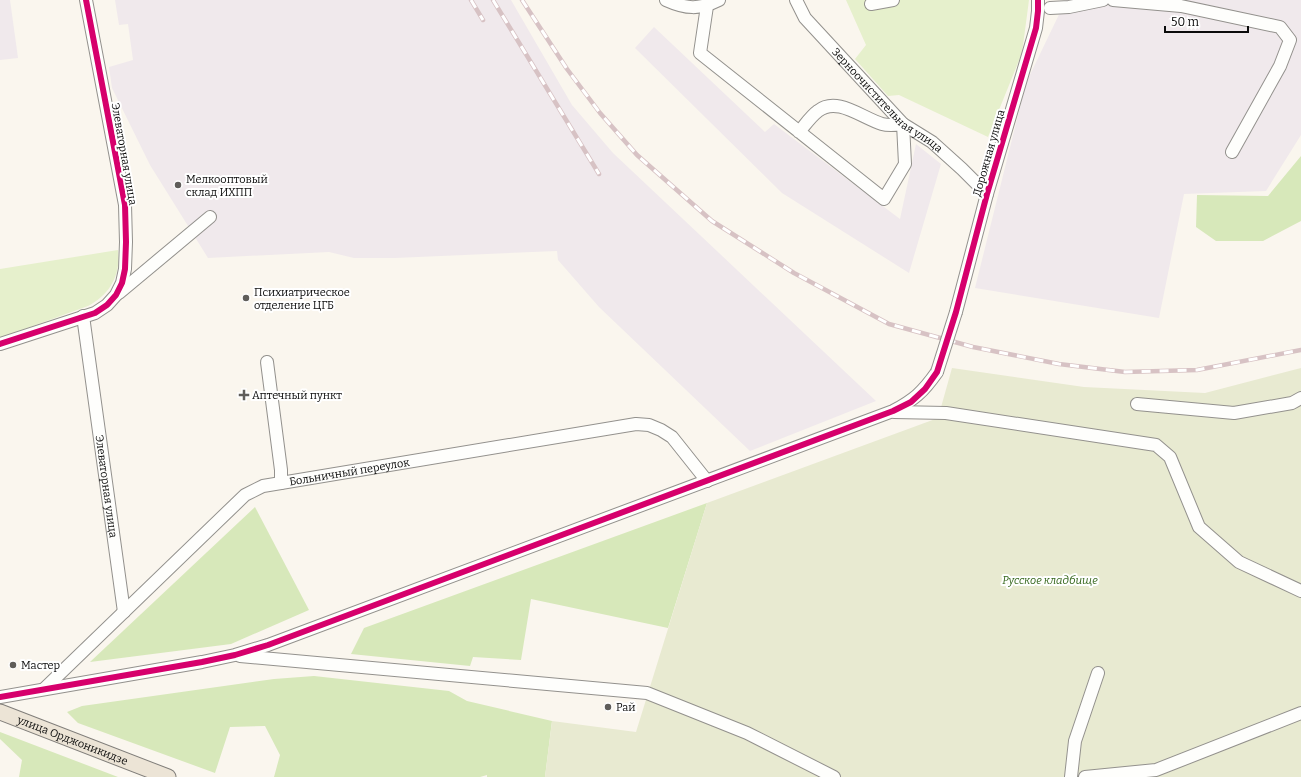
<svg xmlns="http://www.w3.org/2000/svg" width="1301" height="777" font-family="Bitter,serif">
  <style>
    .industrial { fill: #f0e9ec }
    .green { fill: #e6f0cc }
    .forest { fill: #d7e8ba }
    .cemetery { fill: #e8ead1 }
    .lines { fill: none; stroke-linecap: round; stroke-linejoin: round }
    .minor-casing { stroke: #93918d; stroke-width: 14 }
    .major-casing { stroke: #807e7a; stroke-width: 17 }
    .minor { stroke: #fefefc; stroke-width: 12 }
    .major { stroke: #ece4d6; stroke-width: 15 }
    .rail-casing { stroke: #d7c2c4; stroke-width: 4.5 }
    .rail { stroke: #fff; stroke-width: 3; stroke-dasharray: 9; stroke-linecap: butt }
    .minor-bridge-casing { stroke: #93918d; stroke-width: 14; stroke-linecap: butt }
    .minor-bridge { stroke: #fefefc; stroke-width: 12 }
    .cycleway-casing { stroke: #fff; stroke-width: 8 }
    .cycleway { stroke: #d6006c; stroke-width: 6 }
    .poi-dot { fill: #5f5d5a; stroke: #fff; stroke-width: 1.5 }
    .labels { text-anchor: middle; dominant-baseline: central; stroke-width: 4; stroke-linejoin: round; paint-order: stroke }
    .street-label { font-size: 11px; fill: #0b0b0b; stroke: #fff }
    .poi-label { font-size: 11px; fill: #0b0b0b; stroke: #fff; text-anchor: start }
    .park-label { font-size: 11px; font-style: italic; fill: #326519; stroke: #fff }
  </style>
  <rect width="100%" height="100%" fill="#faf6ee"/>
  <g class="industrial">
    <path d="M0,0H10L18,58L0,60Z"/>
    <path d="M115,0H511L572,105L613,153L876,401L750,451L599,307L558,260L557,251L395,258H354L329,252L208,258L150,165L112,88L109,67L133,60L128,24L119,25Z"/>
    <path d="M1066,0H1301V135L1266,191L1184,194L1159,318L975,288L1026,83Z"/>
    <path d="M654,27L765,132L774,124L900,219L916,144L941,164L909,273L782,193L635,48Z"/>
  </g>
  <g class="green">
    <path d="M846,0H1029L1022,53L988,137L899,95L888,96L855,59L866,45Z"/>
    <path d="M118,250C121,275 110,294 88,306L0,338V269Z"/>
  </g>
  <g class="forest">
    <path d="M1301,156V221L1263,241H1216L1196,227L1197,195L1268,196Z"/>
    <path d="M707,503L668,628L531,599L521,660L473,657L470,666L351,654L364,628Z"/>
    <path d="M255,507L309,610L231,644L90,662Z"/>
    <path d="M314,676L449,691L467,701L552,721L545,777H487V775L480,777H274L280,755L265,726L230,727L215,773L78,723L67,712L82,706L274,679Z"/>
    <path d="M0,732L118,777H19L22,760L0,739Z"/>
  </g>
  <path class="cemetery" d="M952,368L1084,387L1205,393L1301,368V777H545L552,721L636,732L707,503L938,418Z"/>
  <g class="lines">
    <defs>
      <g id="minor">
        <path d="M666,0C686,9 699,10 719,0"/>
        <path id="s1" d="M796,0L805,18L903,124L932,142L962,169L987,194"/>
        <path d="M1113,0L1181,6L1280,27L1290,40L1280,66L1232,152"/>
        <path d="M871,4L893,0"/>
        <path d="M707,6L700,53L884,199L905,164L903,124C896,125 889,126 882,124C862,118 837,96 818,111C811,116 805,125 799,132"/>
        <path d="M1050,8L1069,7L1103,0"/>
        <path d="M119,293L210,217"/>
        <path d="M956,312L987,194L1036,28L1038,11V0"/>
        <path id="s2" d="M83,316L124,612"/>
        <path d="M0,344L95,313L107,305L116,295L122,283L125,269L126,242L125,205L86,0"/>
        <path d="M267,362L281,470V483"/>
        <path d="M1137,404L1234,413L1292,403L1301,398"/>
        <path d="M894,412L946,413L1156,445L1170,457L1199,527L1239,562L1301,591"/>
        <path d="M240,656L647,693L747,733L834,777"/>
        <path id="s3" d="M44,689L245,495L263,486L636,424L649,425L661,430L672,437L707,481"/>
        <path d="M0,697L202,662L235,655L268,645L893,411C914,400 923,392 937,372"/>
        <path d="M1071,777L1075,741L1098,673"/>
        <path d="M1085,777L1156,770L1301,713"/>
      </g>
      <g id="major">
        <path id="s4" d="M0,712L168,777"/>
      </g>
    </defs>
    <use href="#minor" class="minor-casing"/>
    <use href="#major" class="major-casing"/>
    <use href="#minor" class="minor"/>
    <use href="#major" class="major"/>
    <defs>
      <g id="rail">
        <path d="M471,0L483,20"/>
        <path d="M493,0L599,174"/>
        <path d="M522,0L567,69L600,113L637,155L712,221L794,273L889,324L973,347L1059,364L1125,372L1197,370L1301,350"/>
      </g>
    </defs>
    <use href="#rail" class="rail-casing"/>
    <use href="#rail" class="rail"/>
    <defs>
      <path id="minor-bridge" d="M937,372L956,312"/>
    </defs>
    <use href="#minor-bridge" class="minor-bridge-casing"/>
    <use href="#minor-bridge" class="minor-bridge"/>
    <defs>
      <g id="cycleway">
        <path d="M0,344L95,313L107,305L116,295L122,283L125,269L126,242L125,205L86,0"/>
        <path d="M0,697L202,662L235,655L268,645L893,411L911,402L925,389L937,372L956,312L987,194L1036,28L1038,11V0"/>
      </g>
    </defs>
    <use href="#cycleway" class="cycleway-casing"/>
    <use href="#cycleway" class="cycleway"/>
  </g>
  <g class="poi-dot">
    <circle cx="178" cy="185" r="4"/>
    <circle cx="246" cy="298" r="4"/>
    <path d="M242 389h4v4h4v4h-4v4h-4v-4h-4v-4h4z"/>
    <circle cx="13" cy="665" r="4"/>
    <circle cx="608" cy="707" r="4"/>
  </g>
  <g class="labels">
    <g class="street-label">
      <text stroke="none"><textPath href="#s1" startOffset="137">Зерноочистительная улица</textPath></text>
      <text transform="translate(989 153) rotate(-74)">Дорожная улица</text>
      <text transform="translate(124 154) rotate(80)">Элеваторная улица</text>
      <text stroke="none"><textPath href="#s3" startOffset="387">Больничный переулок</textPath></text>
      <text stroke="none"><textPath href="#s2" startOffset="172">Элеваторная улица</textPath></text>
      <text stroke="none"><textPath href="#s4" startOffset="78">улица Орджоникидзе</textPath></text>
    </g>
    <g class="poi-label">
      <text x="186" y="179">Мелкооптовый<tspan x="186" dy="13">склад ИХПП</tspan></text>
      <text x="254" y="292">Психиатрическое<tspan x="254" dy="13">отделение ЦГБ</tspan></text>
      <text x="252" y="395">Аптечный пункт</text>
      <text x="21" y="665">Мастер</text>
      <text x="616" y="707">Рай</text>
    </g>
    <g class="park-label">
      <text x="1050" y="580">Русское кладбище</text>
    </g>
  </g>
  <path d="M1165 26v6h83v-6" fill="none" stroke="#0b0b0b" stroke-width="2"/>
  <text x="1171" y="26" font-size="12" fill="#0b0b0b" stroke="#ffffff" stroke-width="3" paint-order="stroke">50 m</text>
</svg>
